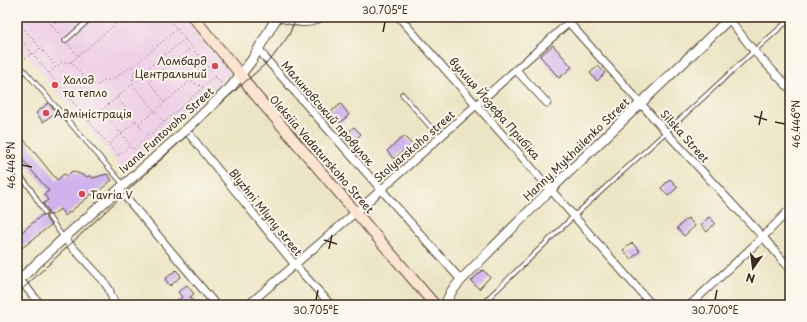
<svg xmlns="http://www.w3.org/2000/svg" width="807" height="322" font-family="'Playpen Sans',sans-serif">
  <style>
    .built { fill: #eed0e7 }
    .building { fill: #d0b3ec }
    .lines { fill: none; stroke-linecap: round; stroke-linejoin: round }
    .service-casing { stroke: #564637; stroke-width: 5.5 }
    .minor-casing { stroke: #564637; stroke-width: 9 }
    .tertiary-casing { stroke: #564637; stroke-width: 11 }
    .secondary-casing { stroke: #564637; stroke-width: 12 }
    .path { stroke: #564637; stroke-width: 1; stroke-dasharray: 1 3; stroke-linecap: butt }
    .service { stroke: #fff; stroke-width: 3.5 }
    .minor { stroke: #fff; stroke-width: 7 }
    .tertiary { stroke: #fff; stroke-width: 9 }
    .secondary { stroke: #fde4d0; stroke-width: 10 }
    .tram { stroke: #3b2a1e; stroke-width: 1 }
    .ticks { fill: none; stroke: #3b2a1e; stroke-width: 1.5 }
    .poi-dot { fill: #d1495b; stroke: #fbf7ec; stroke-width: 1.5 }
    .labels { text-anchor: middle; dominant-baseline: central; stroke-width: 4; stroke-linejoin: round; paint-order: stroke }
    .poi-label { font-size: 11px; fill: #3b2a1e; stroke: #fbf7ec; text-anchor: start }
    .street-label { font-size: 11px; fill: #3b2a1e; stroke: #fbf7ec }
    .neatline { fill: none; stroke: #3b2a1e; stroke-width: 1.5 }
    .ticks-label { font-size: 10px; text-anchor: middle; fill: #3b2a1e }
  </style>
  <rect width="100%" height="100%" fill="#fbf7ec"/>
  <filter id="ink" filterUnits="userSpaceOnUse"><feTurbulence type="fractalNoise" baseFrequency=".025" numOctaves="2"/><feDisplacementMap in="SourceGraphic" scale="8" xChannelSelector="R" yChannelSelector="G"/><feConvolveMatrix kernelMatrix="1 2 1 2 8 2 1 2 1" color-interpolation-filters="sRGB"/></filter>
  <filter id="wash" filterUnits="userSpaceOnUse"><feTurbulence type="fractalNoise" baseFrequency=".012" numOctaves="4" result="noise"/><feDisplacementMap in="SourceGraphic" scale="16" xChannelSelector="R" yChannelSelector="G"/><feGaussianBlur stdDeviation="0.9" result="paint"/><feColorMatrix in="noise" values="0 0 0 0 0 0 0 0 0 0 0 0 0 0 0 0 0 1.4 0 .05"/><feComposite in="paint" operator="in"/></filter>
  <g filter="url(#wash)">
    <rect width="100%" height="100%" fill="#ece5c5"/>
    <path class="built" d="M17,17H183L231,73L123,169L17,44Z"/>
    <g id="blocks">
      <g class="building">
        <path d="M553,45L572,67L559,78L540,56Z"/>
        <path d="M598,66L605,73L597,81L590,73Z"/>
        <path d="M48,103L56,112L43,122L36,113Z"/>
        <path d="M341,104L349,115L340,123L331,112Z"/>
        <path d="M354,127L361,134L357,138L359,140L355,144L346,134Z"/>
        <path d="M17,131L57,180L64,174L67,176L72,171L88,177L90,175L93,178L107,174L112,180L94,195L92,194L65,216L60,209L52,215L48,214V210L43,204L48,200L44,194L49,191L17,153Z"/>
        <path d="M404,136L414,147L405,154L403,151L394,159L387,151Z"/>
        <path d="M670,179L678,187L668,196L661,188Z"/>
        <path d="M42,215L46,216V219L51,225L17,252V236Z"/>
        <path d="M709,217L715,223L707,232L701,225Z"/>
        <path d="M688,218L695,226L684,236L677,228Z"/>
        <path d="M632,243L640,251L631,259L623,250Z"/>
        <path d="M176,270L181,276L170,286L165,279Z"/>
        <path d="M483,270L490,277L479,289L471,281Z"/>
        <path d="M187,285L194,294L190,297L194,302L191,305H172L182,297L178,292Z"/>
      </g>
    </g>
  </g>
  <g filter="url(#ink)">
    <use href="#blocks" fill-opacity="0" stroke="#564637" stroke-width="1"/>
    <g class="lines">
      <defs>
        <g id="service">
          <path d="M65,41L92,17"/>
          <path d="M17,62L123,184"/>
          <path d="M402,94L440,138"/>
          <path d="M17,172L30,188L45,213"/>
          <path d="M49,217L63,237"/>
          <path d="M481,305L574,216L666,132L754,51L790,19"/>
        </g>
        <g id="minor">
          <path d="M277,17C294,21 306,27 322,17"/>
          <path d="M399,17L652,305"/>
          <path d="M564,17L666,132L763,237L790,269"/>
          <path d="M729,19L754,51L790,89"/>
          <path d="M259,49L266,59L461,280"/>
          <path d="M516,70L547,103"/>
          <path d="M186,130L295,265L331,305"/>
          <path d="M119,189L216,305"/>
          <path d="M64,238L102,279L109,289L113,300L117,305"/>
          <path d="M20,280L41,305"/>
          <path d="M248,305L356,212L575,17"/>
          <path d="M690,305L763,237L790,209"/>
        </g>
        <g id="tertiary">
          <path d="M17,282L64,238L186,130L231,87L252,60L277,17"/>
          <path d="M445,305L451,292L461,280L551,189L731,17"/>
        </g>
        <path id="secondary" d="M193,17L241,75L252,91L435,305"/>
      </defs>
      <use href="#service" class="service-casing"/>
      <use href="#minor" class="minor-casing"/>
      <use href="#tertiary" class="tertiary-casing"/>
      <use href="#secondary" class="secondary-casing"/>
      <g class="path">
        <path d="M45,17L61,36"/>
        <path d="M167,17L221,83"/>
        <path d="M17,21L56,66"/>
        <path d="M52,26L62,17"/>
        <path d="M17,34L32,53L22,61"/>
        <path d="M69,45L78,56"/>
        <path d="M32,53L118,156L130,146L133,150L216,76"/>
        <path d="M34,54L40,48"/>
        <path d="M71,62L88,82L98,85L104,80H111L136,64L165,102"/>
        <path d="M143,72L185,39"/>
        <path d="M49,73L62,62H71L124,17"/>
        <path d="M150,80L191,48"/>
        <path d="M132,84L136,64L177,29"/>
        <path d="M117,98L136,121"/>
        <path d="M102,110L132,84L164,122"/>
        <path d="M89,121L102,110L130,145"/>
        <path d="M139,125L148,136"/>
        <path d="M109,144L136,121L139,124L190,81L203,87"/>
      </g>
      <use href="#service" class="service"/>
      <use href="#minor" class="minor"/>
      <use href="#tertiary" class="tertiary"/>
      <use href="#secondary" class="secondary"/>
      <path class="tram" d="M17,294L227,98L272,58L289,35L296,17"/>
    </g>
  </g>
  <path class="ticks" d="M383,32L385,22M754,116L767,120M775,122L785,124M759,125L762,111M22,165L32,167M324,240L337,244M329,249L332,235M316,300L318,290M715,300L717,290"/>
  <g class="poi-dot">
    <circle cx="215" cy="66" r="4"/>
    <circle cx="55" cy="85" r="4"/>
    <circle cx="46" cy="113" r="4"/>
    <circle cx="82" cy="194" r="4"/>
  </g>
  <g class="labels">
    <g class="poi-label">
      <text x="207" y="60" text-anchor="end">Ломбард<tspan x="207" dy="13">Центральний</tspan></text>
      <text x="63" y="79">Холод<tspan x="63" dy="13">та тепло</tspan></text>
      <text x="54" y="113">Адміністрація</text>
      <text x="90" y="194">Tavria V</text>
    </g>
    <g class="street-label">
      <text transform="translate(495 108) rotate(49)">вулиця Йозефа Прибіка</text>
      <text transform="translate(328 113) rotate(49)">Малиновський провулок</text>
      <text transform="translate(166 130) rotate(-42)">Ivana Funtovoho Street</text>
      <text transform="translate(685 136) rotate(48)">Silska Street</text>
      <text transform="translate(414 146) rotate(-41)">Stolyarskoho street</text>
      <text transform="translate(576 149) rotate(-44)">Hanny Mykhailenko Street</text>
      <text transform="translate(322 154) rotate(49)">Oleksiia Vadaturskoho Street</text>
      <text transform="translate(266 212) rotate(51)">Blyzhni Mlyny street</text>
    </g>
  </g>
  <rect width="807" height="322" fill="none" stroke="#fbf7ec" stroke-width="44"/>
  <g transform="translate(753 268) rotate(194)" stroke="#fbf7ec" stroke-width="3" paint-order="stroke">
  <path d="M0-3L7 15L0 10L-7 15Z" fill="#3b2a1e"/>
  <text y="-6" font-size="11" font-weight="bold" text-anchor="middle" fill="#3b2a1e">N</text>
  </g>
  <rect x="22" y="22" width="763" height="278" class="neatline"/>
  <g class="ticks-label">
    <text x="385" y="14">30.705°E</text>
    <text transform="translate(796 124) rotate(-90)" y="4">46.446°N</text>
    <text transform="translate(11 165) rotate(-90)" y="4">46.448°N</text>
    <text x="316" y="314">30.705°E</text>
    <text x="715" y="314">30.700°E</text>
  </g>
</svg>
